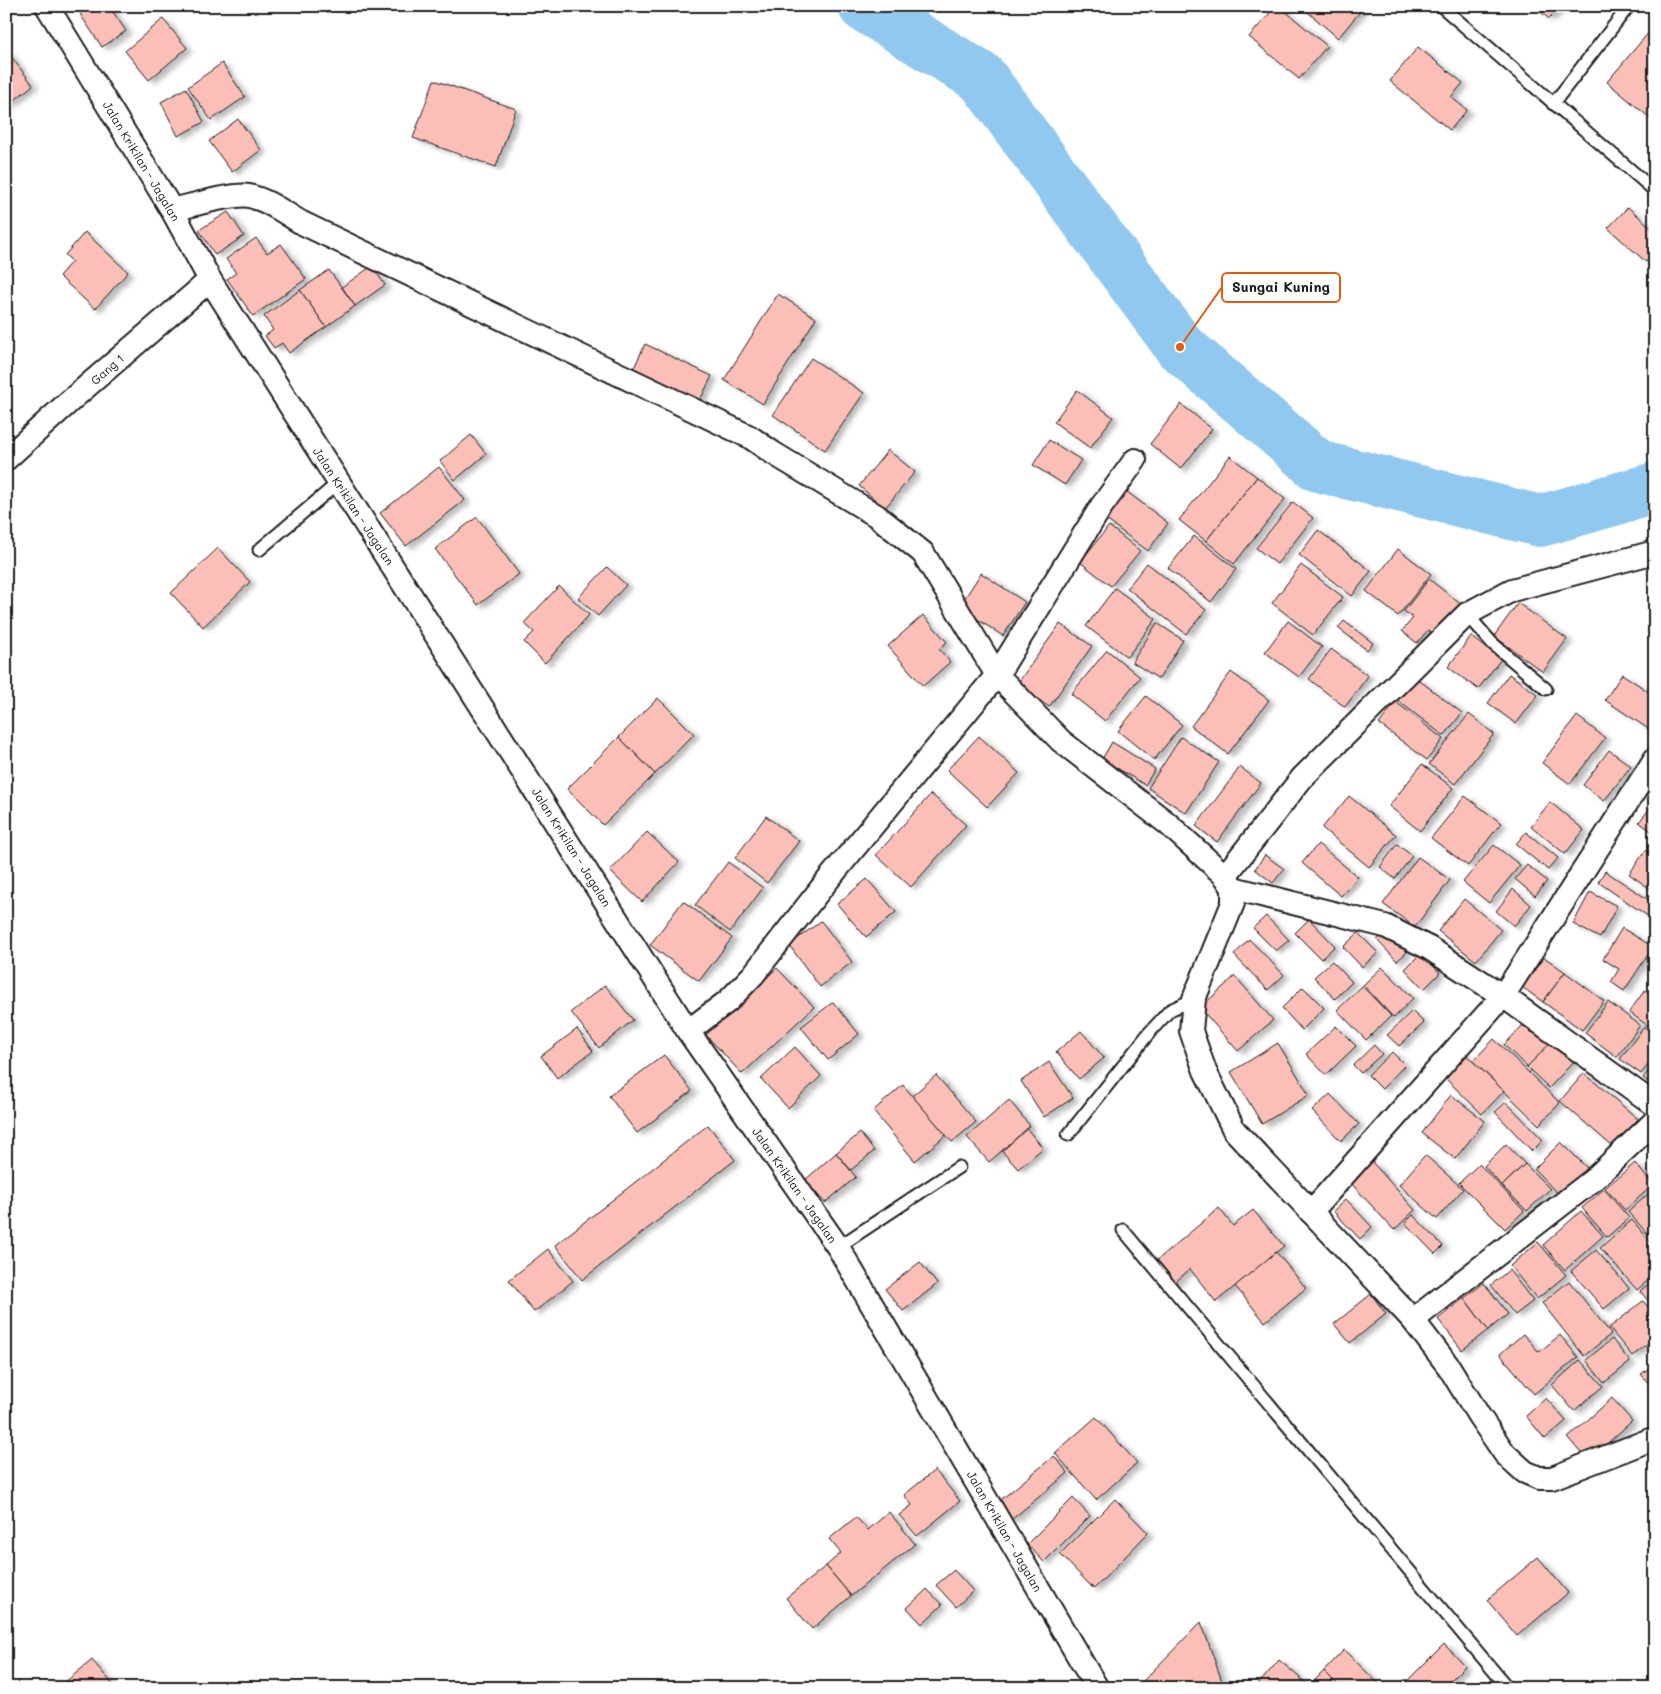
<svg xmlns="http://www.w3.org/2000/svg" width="1661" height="1694" font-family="Mali,sans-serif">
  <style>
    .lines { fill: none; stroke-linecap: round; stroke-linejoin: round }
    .river { stroke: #91c8ef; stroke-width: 52 }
    .building { fill: #fbbfb8; stroke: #1c1c1c; filter: url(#shadow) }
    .lane-casing { stroke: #1c1c1c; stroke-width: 15 }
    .street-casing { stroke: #1c1c1c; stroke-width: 26 }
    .lane { stroke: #fff; stroke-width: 11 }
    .street { stroke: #fff; stroke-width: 22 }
    .labels { text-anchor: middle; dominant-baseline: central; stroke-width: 5; stroke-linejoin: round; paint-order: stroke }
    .street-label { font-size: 12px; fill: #1c1c1c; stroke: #fff }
    .leader { fill: none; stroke: #e8590c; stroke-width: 2 }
    .callout-dot { fill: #e8590c; stroke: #fff; stroke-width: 2 }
    .callout { fill: #fff; stroke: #e8590c; stroke-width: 2 }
    .callout-label { font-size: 14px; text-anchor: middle; font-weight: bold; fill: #1c1c1c }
  </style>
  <defs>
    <filter id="shadow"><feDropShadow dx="5.5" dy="3" stdDeviation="2.5" flood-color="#0004"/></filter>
  </defs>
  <rect width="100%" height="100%" fill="#fff"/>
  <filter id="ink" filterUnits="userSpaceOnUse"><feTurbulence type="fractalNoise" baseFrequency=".02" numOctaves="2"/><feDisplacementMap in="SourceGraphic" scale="10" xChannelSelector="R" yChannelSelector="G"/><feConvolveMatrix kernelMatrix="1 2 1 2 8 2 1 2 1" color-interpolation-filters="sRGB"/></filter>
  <g filter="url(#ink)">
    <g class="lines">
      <path class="river" d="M864,6L982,78L1180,347L1318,466L1540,521L1655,488"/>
    </g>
    <g class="building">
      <path d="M92,6H109L126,31L102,47L80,14Z"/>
      <path d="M1276,6H1279L1327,46L1299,79L1249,37Z"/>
      <path d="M1301,6H1363L1364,7L1338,38Z"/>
      <path d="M1534,6H1561L1549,19Z"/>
      <path d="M163,19L187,48L149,80L125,51Z"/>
      <path d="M1655,25V122L1607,82Z"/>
      <path d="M1418,47L1463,83L1451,97L1467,110L1450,130L1390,81Z"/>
      <path d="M6,50L33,85L6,107Z"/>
      <path d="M222,63L245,97L211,120L188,87Z"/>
      <path d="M434,80L516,109L496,167L413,138Z"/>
      <path d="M186,88L204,122L178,136L161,102Z"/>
      <path d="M238,119L261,150L232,172L209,141Z"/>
      <path d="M1628,207L1655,231V253L1646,262L1608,228Z"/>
      <path d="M228,212L244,236L215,255L199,230Z"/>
      <path d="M85,232L128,272L95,309L59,276L72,261L65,255Z"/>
      <path d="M256,238L267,253L281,244L306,279L253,316L227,279L236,273L226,259Z"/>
      <path d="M372,266L385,285L355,306L342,287Z"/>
      <path d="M329,270L355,306L326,327L300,290Z"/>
      <path d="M300,290L326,327L289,353L282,343L274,348L265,336L273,330L264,316Z"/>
      <path d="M778,294L816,318L763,404L724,380Z"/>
      <path d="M645,344L712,376L699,402L633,370Z"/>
      <path d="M811,358L864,393L825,450L773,415Z"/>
      <path d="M1077,390L1113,417L1090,448L1054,422Z"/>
      <path d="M1181,404L1212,429L1181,469L1150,444Z"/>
      <path d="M471,435L486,454L455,480L440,461Z"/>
      <path d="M1049,440L1081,460L1065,485L1033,465Z"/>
      <path d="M888,450L915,472L885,508L859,486Z"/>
      <path d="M1230,456L1257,477L1206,541L1179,520Z"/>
      <path d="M439,467L465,500L406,546L380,513Z"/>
      <path d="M1257,477L1285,499L1234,564L1206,541Z"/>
      <path d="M1122,488L1168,523L1148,551L1101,516Z"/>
      <path d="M1293,502L1313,518L1277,564L1256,548Z"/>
      <path d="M477,517L519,574L478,605L435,549Z"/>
      <path d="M1109,526L1140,551L1111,586L1080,562Z"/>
      <path d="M1318,530L1371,571L1352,596L1299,555Z"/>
      <path d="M1194,536L1236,569L1211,602L1168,568Z"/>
      <path d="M218,548L250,582L203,627L171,593Z"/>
      <path d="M1398,549L1431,574L1398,616L1366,591Z"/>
      <path d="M1147,563L1206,610L1186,634L1127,588Z"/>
      <path d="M1301,565L1343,597L1313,635L1272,603Z"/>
      <path d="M607,567L626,585L598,616L578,598Z"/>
      <path d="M981,573L1025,602L1003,636L959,607Z"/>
      <path d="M1429,579L1463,606L1438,638L1428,630L1417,643L1402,631L1413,618L1404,611Z"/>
      <path d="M559,586L589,615L545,663L524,642L534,632L524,623Z"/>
      <path d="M1115,588L1156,619L1127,657L1086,626Z"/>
      <path d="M1518,603L1567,639L1543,672L1494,636Z"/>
      <path d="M923,615L947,642L939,649L950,662L923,686L888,646Z"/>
      <path d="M1288,621L1322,647L1299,677L1265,652Z"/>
      <path d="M1344,621L1373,643L1367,650L1338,628Z"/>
      <path d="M1157,623L1183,640L1159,679L1132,662Z"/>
      <path d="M1060,624L1092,646L1049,707L1017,684Z"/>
      <path d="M1471,636L1501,659L1478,689L1448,667Z"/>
      <path d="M1331,649L1368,676L1345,707L1309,679Z"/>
      <path d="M1107,650L1140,677L1105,721L1071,694Z"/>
      <path d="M1231,672L1269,700L1228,754L1191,726Z"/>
      <path d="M1509,674L1538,695L1516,724L1488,703Z"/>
      <path d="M1622,674L1655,696V729L1653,732L1605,700Z"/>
      <path d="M1415,677L1462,713L1444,736L1397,700Z"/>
      <path d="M1146,696L1182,725L1154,760L1118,731Z"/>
      <path d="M658,698L694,734L655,774L619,737Z"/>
      <path d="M1396,702L1443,739L1427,760L1379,724Z"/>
      <path d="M1469,714L1494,734L1455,784L1429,764Z"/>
      <path d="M1577,716L1605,738L1570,784L1542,763Z"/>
      <path d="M979,736L1019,773L987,807L947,770Z"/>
      <path d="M619,737L655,774L603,825L567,789Z"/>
      <path d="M1181,737L1219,762L1186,813L1148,788Z"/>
      <path d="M1112,742L1155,769L1145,785L1102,759Z"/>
      <path d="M1609,750L1631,766L1604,801L1583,785Z"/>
      <path d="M1422,764L1453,788L1420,831L1389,806Z"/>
      <path d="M1240,767L1261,783L1217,842L1196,826Z"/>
      <path d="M931,794L966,825L911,887L876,855Z"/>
      <path d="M1349,796L1396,835L1369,867L1322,828Z"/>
      <path d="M1465,796L1501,823L1468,866L1431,838Z"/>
      <path d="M1550,802L1584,830L1565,854L1531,826Z"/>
      <path d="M1655,802V834L1639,822Z"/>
      <path d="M766,816L799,841L767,883L735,858Z"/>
      <path d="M647,832L679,862L642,902L610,871Z"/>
      <path d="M1526,832L1558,858L1548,870L1516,844Z"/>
      <path d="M1318,844L1358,877L1341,896L1302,863Z"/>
      <path d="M1397,844L1412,856L1395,879L1380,867Z"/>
      <path d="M1494,845L1520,865L1489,903L1463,882Z"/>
      <path d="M1646,850L1655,856V892L1629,874Z"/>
      <path d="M1265,855L1284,869L1273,883L1255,869Z"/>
      <path d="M1418,857L1450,880L1415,927L1383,904Z"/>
      <path d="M728,862L763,888L730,932L695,905Z"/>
      <path d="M1527,865L1547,881L1535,896L1515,879Z"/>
      <path d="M1605,871L1655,904V921L1598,882Z"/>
      <path d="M867,879L896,912L866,937L837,904Z"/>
      <path d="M1513,889L1531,905L1514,926L1496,911Z"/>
      <path d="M1590,892L1617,906L1600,938L1573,924Z"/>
      <path d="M1464,899L1501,930L1476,961L1438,931Z"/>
      <path d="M683,901L732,938L699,981L650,945Z"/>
      <path d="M1266,916L1289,940L1276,951L1253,928Z"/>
      <path d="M1309,919L1335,946L1321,959L1295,933Z"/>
      <path d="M821,921L852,962L820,987L789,945Z"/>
      <path d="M1622,928L1653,947L1624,991L1611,982L1619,969L1603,959Z"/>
      <path d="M1386,931L1407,952L1397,961L1377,940Z"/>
      <path d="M1358,933L1378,953L1362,967L1343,947Z"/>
      <path d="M1249,939L1284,975L1268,990L1234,955Z"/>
      <path d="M1421,953L1440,973L1424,989L1405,969Z"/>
      <path d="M1544,957L1565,972L1543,1002L1522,987Z"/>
      <path d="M1332,961L1352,982L1335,999L1314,977Z"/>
      <path d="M1382,967L1413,998L1394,1018L1363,985Z"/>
      <path d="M777,968L814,1007L742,1074L706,1035Z"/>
      <path d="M1565,972L1604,1001L1582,1030L1543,1002Z"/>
      <path d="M1235,976L1273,1020L1238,1051L1200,1008Z"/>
      <path d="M605,985L633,1020L599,1048L571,1012Z"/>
      <path d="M1362,986L1391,1016L1366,1040L1337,1010Z"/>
      <path d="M1303,987L1324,1008L1302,1030L1282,1008Z"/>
      <path d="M1655,987V1031L1629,1012L1645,990L1650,993Z"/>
      <path d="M833,1002L859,1034L828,1060L801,1027Z"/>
      <path d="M1608,1002L1640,1025L1617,1057L1585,1033Z"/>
      <path d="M1412,1011L1424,1023L1399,1046L1387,1035Z"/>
      <path d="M1523,1025L1531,1033L1538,1025L1554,1040L1527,1067L1504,1045Z"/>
      <path d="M1336,1026L1356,1046L1326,1075L1306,1054Z"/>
      <path d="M1644,1027L1655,1035V1056L1641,1074L1620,1059Z"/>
      <path d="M577,1029L593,1051L557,1078L541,1056Z"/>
      <path d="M1081,1031L1104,1058L1079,1079L1056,1052Z"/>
      <path d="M1556,1037L1578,1057L1549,1088L1527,1067Z"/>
      <path d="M1494,1039L1560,1103L1539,1125L1473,1061Z"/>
      <path d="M1278,1043L1309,1095L1262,1124L1231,1072Z"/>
      <path d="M1374,1045L1382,1054L1361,1073L1353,1065Z"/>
      <path d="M795,1047L821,1076L788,1108L761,1079Z"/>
      <path d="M1461,1050L1504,1091L1482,1114L1439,1072Z"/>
      <path d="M1392,1052L1405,1065L1382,1089L1368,1075Z"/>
      <path d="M664,1055L692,1091L637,1133L609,1096Z"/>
      <path d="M1049,1062L1073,1098L1044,1117L1021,1081Z"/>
      <path d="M1655,1063V1087L1643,1078Z"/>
      <path d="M1584,1073L1638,1119L1613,1147L1560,1101Z"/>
      <path d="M936,1075L976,1122L952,1142L912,1096Z"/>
      <path d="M903,1085L946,1135L915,1161L873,1111Z"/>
      <path d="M1330,1094L1359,1124L1341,1141L1312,1111Z"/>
      <path d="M1451,1095L1485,1121L1455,1159L1422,1133Z"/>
      <path d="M1009,1100L1030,1126L989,1162L967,1137Z"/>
      <path d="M1506,1102L1543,1140L1532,1151L1495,1112Z"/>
      <path d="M708,1125L735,1160L582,1280L555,1245Z"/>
      <path d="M1027,1129L1043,1148L1018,1169L1002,1151Z"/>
      <path d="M860,1133L874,1151L851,1170L836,1153Z"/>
      <path d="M1561,1142L1592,1173L1564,1200L1534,1169Z"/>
      <path d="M1506,1144L1525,1164L1502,1186L1484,1166Z"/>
      <path d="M836,1153L856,1177L825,1203L805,1180Z"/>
      <path d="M1425,1155L1463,1189L1437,1219L1399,1185Z"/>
      <path d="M1372,1162L1415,1210L1394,1230L1350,1182Z"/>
      <path d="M1635,1163L1653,1185L1625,1210L1605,1188Z"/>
      <path d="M1479,1164L1524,1211L1505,1229L1459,1183Z"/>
      <path d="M1525,1164L1550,1189L1527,1211L1502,1186Z"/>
      <path d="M1655,1188V1227L1648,1234L1628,1212Z"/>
      <path d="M1604,1189L1629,1218L1607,1237L1582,1208Z"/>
      <path d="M1346,1199L1372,1227L1360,1239L1333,1211Z"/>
      <path d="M1219,1208L1233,1226L1253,1210L1284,1246L1216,1302L1190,1269L1173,1284L1155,1262Z"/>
      <path d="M1581,1211L1603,1236L1565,1270L1543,1245Z"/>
      <path d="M1413,1215L1443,1246L1435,1254L1405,1223Z"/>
      <path d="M1632,1220L1655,1247V1274L1637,1290L1600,1248Z"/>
      <path d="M1538,1242L1566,1275L1537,1299L1510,1266Z"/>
      <path d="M548,1249L573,1281L534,1312L509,1280Z"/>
      <path d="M1596,1250L1629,1288L1604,1309L1571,1271Z"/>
      <path d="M1276,1252L1306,1288L1265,1322L1235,1286Z"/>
      <path d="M920,1262L937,1284L903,1311L885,1289Z"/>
      <path d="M1509,1270L1533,1301L1515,1315L1491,1285Z"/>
      <path d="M1655,1279V1309L1640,1291Z"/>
      <path d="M1569,1281L1611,1334L1584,1356L1542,1303Z"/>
      <path d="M1484,1283L1508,1314L1488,1330L1464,1298Z"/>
      <path d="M1371,1294L1386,1314L1350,1343L1334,1324Z"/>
      <path d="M1464,1298L1488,1330L1462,1350L1438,1319Z"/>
      <path d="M1643,1301L1655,1315V1339L1632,1356L1609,1328Z"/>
      <path d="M1523,1334L1539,1352L1560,1335L1578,1357L1534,1394L1500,1354Z"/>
      <path d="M1612,1339L1630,1362L1604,1383L1586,1360Z"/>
      <path d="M1580,1360L1603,1386L1574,1411L1552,1385Z"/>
      <path d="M1655,1364V1391L1641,1374Z"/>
      <path d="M1546,1398L1566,1421L1545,1439L1526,1416Z"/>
      <path d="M1612,1398L1632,1421L1588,1461L1568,1438Z"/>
      <path d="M1096,1417L1137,1463L1096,1500L1055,1453Z"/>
      <path d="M1054,1456L1068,1473L1011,1520L997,1503Z"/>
      <path d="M935,1470L960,1501L917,1536L899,1515L912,1505L904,1495Z"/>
      <path d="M1073,1498L1090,1516L1044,1562L1027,1544Z"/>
      <path d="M1115,1499L1148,1533L1094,1589L1060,1554Z"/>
      <path d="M889,1512L915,1544L851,1596L826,1566L841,1553L829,1539L856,1517L868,1530Z"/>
      <path d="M1538,1557L1568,1593L1517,1636L1487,1600Z"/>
      <path d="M826,1566L851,1596L812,1629L786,1598Z"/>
      <path d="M954,1570L973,1591L956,1607L936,1585Z"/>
      <path d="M927,1589L942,1605L922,1624L907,1608Z"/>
      <path d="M1201,1622L1223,1684L1220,1688H1147L1142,1682Z"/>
      <path d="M1444,1644L1465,1666L1443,1688H1400Z"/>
      <path d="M1344,1650L1383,1688H1341L1324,1671Z"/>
      <path d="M92,1660L116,1688H58Z"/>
      <path d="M1279,1660L1306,1683L1301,1688H1255Z"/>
      <path d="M1324,1671L1341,1688H1307Z"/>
    </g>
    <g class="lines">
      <defs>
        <g id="lane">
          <path d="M1441,6L1655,191"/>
          <path d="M1553,104L1629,6"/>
          <path d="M259,550L339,482"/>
          <path d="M1467,614L1492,643L1546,689"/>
          <path d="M1068,1135L1149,1033L1170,1010L1194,999"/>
          <path d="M1123,1230L1508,1688"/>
          <path d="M838,1247L959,1167"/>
        </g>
        <g id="street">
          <path d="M47,6L172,210L210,280L688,1031L838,1247L1097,1688"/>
          <path d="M172,210C190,206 233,193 249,196C268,200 286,214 302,223L750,437L773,453L877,516L923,553L997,675L1101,507L1135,460"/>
          <path d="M6,459L71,400L210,280"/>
          <path d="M1225,876L1302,778L1467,614L1512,590L1655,552"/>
          <path d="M1233,888L1385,926L1429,948L1503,996L1655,1105"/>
          <path d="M688,1031L728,1001L753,975L823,886L997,675L1061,741L1167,823L1225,876L1233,888V903L1194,999L1191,1031L1205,1071L1234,1130L1413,1320L1449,1367L1479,1416L1505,1454L1525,1472L1539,1478H1552L1655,1438"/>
          <path d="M1311,1212L1503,996L1655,759"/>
          <path d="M1413,1320L1593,1180L1655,1121"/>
        </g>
      </defs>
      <use href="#lane" class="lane-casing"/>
      <use href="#street" class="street-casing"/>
      <use href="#lane" class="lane"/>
      <use href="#street" class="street"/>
    </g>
  </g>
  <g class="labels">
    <g class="street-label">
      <text transform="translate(142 161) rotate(59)">Jalan Krikilan - Jagalan</text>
      <text transform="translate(107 369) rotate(-41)">Gang 1</text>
      <text transform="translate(354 506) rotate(57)">Jalan Krikilan - Jagalan</text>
      <text transform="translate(572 847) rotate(58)">Jalan Krikilan - Jagalan</text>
      <text transform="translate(795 1185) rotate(55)">Jalan Krikilan - Jagalan</text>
      <text transform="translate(1005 1531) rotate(60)">Jalan Krikilan - Jagalan</text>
    </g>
  </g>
  <path class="leader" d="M1180 347L1222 287"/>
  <circle class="callout-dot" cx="1180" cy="347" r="5"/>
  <rect class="callout" x="1222" y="273" width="118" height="29" rx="5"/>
  <g class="callout-label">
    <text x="1281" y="292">Sungai Kuning</text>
  </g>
  <rect width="1661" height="1694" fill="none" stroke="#fff" stroke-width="25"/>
  <rect x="12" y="12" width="1636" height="1669" fill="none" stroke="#1c1c1c" stroke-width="2" filter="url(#ink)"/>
</svg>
